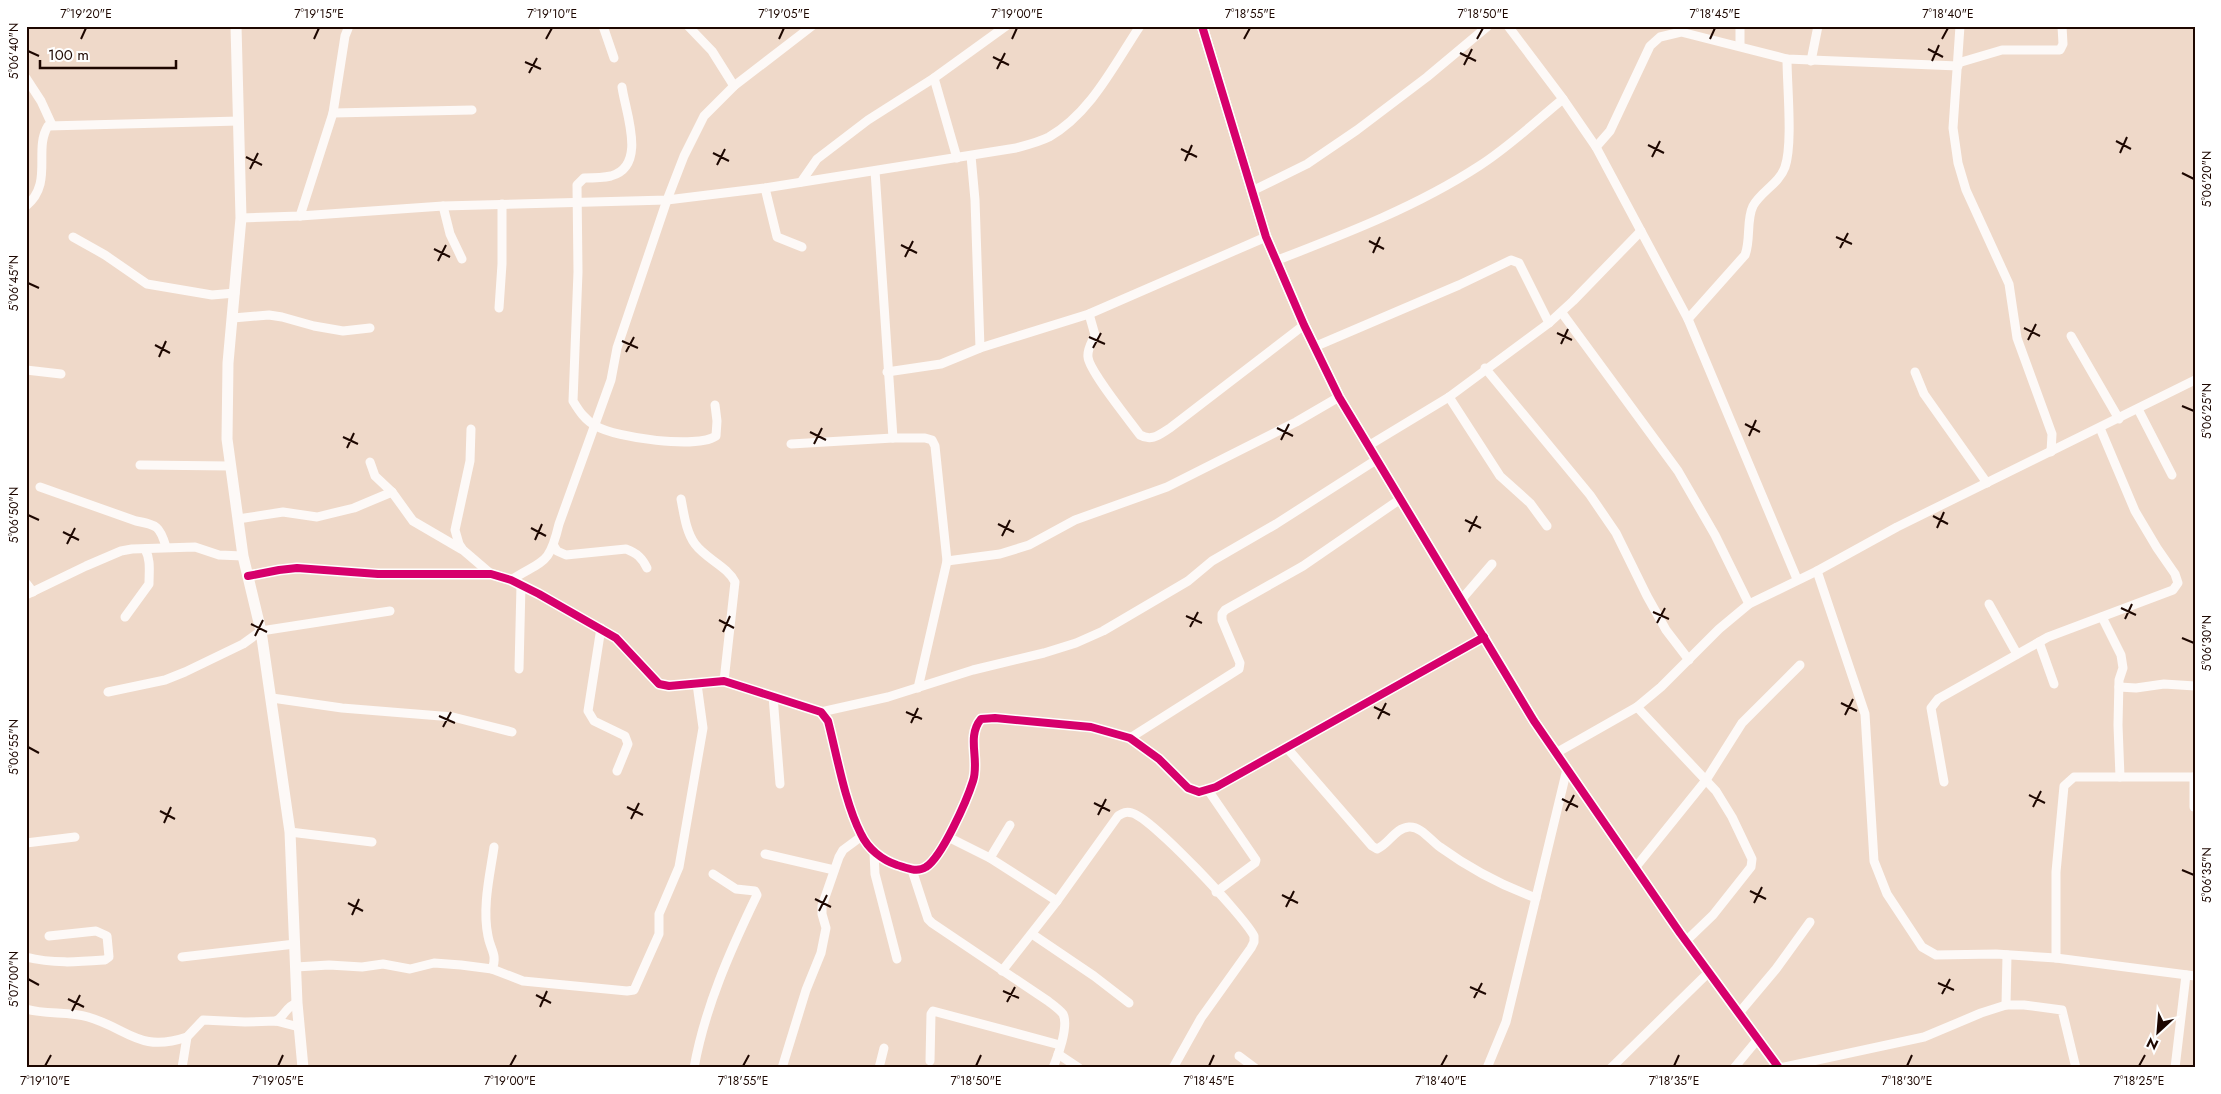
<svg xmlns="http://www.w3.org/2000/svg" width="2221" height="1094" font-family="Jost,sans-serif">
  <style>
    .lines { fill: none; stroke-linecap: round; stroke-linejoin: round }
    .minor { stroke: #fdf9f7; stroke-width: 9 }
    .tertiary { stroke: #fdf9f7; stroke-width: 11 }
    .cycleway-casing { stroke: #fff; stroke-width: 11 }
    .cycleway { stroke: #d6006c; stroke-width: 8 }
    .ticks { fill: none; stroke: #1d0700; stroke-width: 2 }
    .neatline { fill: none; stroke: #1d0700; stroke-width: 2 }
    .ticks-label { font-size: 12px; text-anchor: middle; fill: #1d0700 }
  </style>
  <rect width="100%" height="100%" fill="#efd9c9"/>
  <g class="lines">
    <g class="minor">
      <path d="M603,26L614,58"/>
      <path d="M688,26L712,51L734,86"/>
      <path d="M1508,26L1563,99L1596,147L1688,319L1797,579"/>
      <path d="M1960,26L1953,128L1958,163L1966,190L2009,284L2017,338L2052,434L2051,452"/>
      <path d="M1740,45V26"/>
      <path d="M1811,61L1818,26"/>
      <path d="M1958,63L2002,50H2060L2063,44L2062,26"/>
      <path d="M26,78L41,101L52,125"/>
      <path d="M934,78L957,158"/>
      <path d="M622,87C625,111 648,166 611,176C602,178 593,178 584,178L577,185L578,272L573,401C579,411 585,420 596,426C616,438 697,449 716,436L717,421L715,405"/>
      <path d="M333,113L472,110"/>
      <path d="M1596,147L1610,131L1650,46L1660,37L1681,32L1787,59L1958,66"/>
      <path d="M971,156L975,200L980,348"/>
      <path d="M875,171L893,438"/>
      <path d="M801,182L817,159L868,120L934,78L1006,26"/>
      <path d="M765,188L777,237L802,247"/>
      <path d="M1252,191L1307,164L1357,130L1427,77L1488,26"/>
      <path d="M26,206C54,183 33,150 48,126L239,121"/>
      <path d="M443,206L450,234L462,259"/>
      <path d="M300,216L333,113L345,36L349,26"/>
      <path d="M241,218L300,216L443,206L667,200L765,188L1016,148C1027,145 1039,142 1049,137C1091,113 1114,65 1140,26"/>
      <path d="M73,237L105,255L147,284L212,295L235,293"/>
      <path d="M1275,261C1345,234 1416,207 1479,166C1509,147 1536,121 1563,99"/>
      <path d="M499,308L502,264V204"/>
      <path d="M1562,313L1678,471L1715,535L1749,604"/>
      <path d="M1089,314L1095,335C1092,342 1087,349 1088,357C1089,371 1130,421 1140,435C1152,442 1160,434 1170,428L1304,325"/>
      <path d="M233,318L269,315L282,317L314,326L343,331L370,328"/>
      <path d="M1688,319L1745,255C1751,240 1746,220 1753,206C1761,191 1779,184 1785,167C1793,144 1787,86 1787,59"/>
      <path d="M2071,336L2119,419"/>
      <path d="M1314,347L1459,285L1511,260L1519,263L1549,323"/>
      <path d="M1485,368L1590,495L1616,533L1647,596L1666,630L1689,660"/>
      <path d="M26,370L61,374"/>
      <path d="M887,372L941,364L980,348L1089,314L1266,237"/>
      <path d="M1915,372L1924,394L1987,483"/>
      <path d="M1449,397L1500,476L1530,503L1547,526"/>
      <path d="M2138,409L2172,475"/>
      <path d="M471,429L470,461L455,530L459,544L463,550L491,574"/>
      <path d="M791,444L893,438H925L932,440L935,446L947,561L918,688"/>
      <path d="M1368,446L1449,397L1549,323L1573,301L1641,231"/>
      <path d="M370,462L375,476L392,492L413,521L461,549"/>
      <path d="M140,465L230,466"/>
      <path d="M40,487L136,521C157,525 160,526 166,547"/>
      <path d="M681,499C684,514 686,532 695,544C706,559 727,566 735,582L724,681"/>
      <path d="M238,519L283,512L317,517L354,508L392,492"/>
      <path d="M554,546L557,551L566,555L626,549C637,553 642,558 647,568"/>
      <path d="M947,561L1000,554L1029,545L1075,520L1167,487L1296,422L1339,397"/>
      <path d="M1817,571L1865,714L1874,861L1887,894L1922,947L1936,955L1996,954L2056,958L2195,976"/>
      <path d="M248,576L279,570L297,568L378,574H491L511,580L539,594L616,638L659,684L669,686L724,681L821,712L828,721C837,756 845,803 861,834C868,849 882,860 897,865C907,868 917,873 926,867C942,857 967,800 973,781C980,760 966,737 981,719L995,718L1091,727L1130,738L1159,759L1188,788L1199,792L1216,787L1484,637"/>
      <path d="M511,580C544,559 549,566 559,524L611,380L617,348L667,200L684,156L704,116L734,86L812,26"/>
      <path d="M26,583L33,592"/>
      <path d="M26,595L86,566L121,551L132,549L195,547L219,555L243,556"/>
      <path d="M1461,600L1492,564"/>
      <path d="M1989,604L2017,654"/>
      <path d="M125,617L149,584C149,571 151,560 145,549"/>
      <path d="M2102,617L2121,655L2123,668L2119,680L2118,725L2120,777"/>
      <path d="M601,628L588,711L594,721L625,736L628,744L617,771"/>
      <path d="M2039,642L2054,684"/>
      <path d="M519,669L521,585"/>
      <path d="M2119,687L2136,688L2164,684L2195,686"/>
      <path d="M108,692L165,680L185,672L243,644L261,631L390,611"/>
      <path d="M773,696L780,784"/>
      <path d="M272,698L342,708L453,717L512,732"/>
      <path d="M1637,707L1716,791L1732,817L1752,859L1751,867L1713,915L1686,941"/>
      <path d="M821,712L888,697L973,670L1044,653L1076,643L1103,631L1188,581L1212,561L1276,524L1376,460"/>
      <path d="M1130,738L1239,669L1240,663L1222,620V614L1225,610L1303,566L1399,500"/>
      <path d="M1287,748L1372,846L1377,849C1389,844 1395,828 1409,827C1421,826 1431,841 1440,847C1469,868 1503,886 1536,898"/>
      <path d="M1556,753L1637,707L1661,687L1719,629L1749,604L1817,571L1897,527L2195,380"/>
      <path d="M2194,777V807"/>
      <path d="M1944,782L1931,708L1938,699L2048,637L2173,590L2178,583L2175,574L2157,548L2135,511L2100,428"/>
      <path d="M1208,790L1256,860L1255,863L1216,892"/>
      <path d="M290,832L372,842"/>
      <path d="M948,837L990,858L1057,901"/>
      <path d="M26,843L75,837"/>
      <path d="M874,853L875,874L897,959"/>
      <path d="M765,854L834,870"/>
      <path d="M990,858L1010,825"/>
      <path d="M1635,868L1706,780L1742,723L1800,665"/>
      <path d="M912,870L928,919L932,923L1048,1001C1053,1005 1059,1009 1063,1014C1069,1026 1058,1056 1053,1068"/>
      <path d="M1032,934L1094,976L1129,1003"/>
      <path d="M26,957C53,964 78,962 105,960L109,957L107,936L96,931L49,936"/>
      <path d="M182,957L295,944"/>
      <path d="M2056,958V872L2064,786L2074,777H2195"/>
      <path d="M296,967L329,965L362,967L383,964L410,969L434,963L461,965L492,969L523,981L627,991L634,990L659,934V914L679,867L703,728L697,684"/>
      <path d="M492,969C498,955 490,949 488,936C482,907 490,875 494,847"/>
      <path d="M1002,971L1057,901L1118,816C1123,813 1126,811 1132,813C1152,818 1243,915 1254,936V942L1251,948L1201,1018L1173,1068"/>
      <path d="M2006,1005L2007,955"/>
      <path d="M26,1009C46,1015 68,1011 88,1017C129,1029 139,1053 187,1037"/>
      <path d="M1739,1013L1776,969L1810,922"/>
      <path d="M276,1021C285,1016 286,1006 297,1003"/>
      <path d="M1058,1054L1079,1068"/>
      <path d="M1239,1056L1255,1068"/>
      <path d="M930,1061L931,1014L933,1011L1060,1045"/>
      <path d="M182,1068L187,1037L203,1020L245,1022L276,1021L299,1027"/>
      <path d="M694,1068C705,1007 730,951 757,895L755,891L736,889L713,874"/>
      <path d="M782,1068L806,990L821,953L826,928L822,914V906L839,857L843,850L862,836"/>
      <path d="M879,1068L884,1048"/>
      <path d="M1487,1068L1506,1022L1567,769"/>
      <path d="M1611,1068L1709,972"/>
      <path d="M1734,1068L1758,1039"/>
      <path d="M1780,1068L1924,1037L1981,1013L2006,1005H2024L2062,1010L2076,1068"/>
      <path d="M2175,1068L2186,975"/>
    </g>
    <g class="tertiary">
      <path d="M236,26L241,218L228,363L227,439L243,556L261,631L290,832L297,1003L303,1068"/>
      <path d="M1202,26L1266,237L1304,325L1339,397L1534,721L1680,933L1779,1068"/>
    </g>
    <defs>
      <g id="cycleway">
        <path d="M1202,26L1266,237L1304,325L1339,397L1534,721L1680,933L1779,1068"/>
        <path d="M248,576L279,570L297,568L378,574H491L511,580L539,594L616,638L659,684L669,686L724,681L821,712L828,721C837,756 845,803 861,834C868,849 882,860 897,865C907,868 917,873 926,867C942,857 967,800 973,781C980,760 966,737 981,719L995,718L1091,727L1130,738L1159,759L1188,788L1199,792L1216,787L1484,637"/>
      </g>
    </defs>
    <use href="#cycleway" class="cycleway-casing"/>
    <use href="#cycleway" class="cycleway"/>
  </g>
  <path class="ticks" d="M81,39L86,28M314,39L319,28M546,39L552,28M779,39L784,28M1012,39L1017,28M1244,39L1250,28M1477,39L1483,28M1710,39L1715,28M1942,39L1948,28M1928,49L1943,57M28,51L39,56M1460,53L1476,61M993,57L1009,65M1932,61L1939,45M525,62L541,69M1464,65L1472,49M997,69L1005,53M529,73L537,58M2116,141L2131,149M1648,145L1664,153M1181,149L1197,157M713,153L729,161M2120,153L2127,137M246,157L262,165M1652,157L1660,141M1185,161L1192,145M717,165L725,149M250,169L258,153M2182,173L2194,179M1836,237L1852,244M1369,241L1384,249M901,245L917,253M1840,248L1848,233M434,249L450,257M1373,253L1380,237M905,257L913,241M438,261L446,245M28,283L39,288M2024,328L2040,336M1557,333L1572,340M1089,337L1105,344M2028,340L2036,324M622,341L638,348M1561,344L1568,329M155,345L170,353M1093,348L1101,333M626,352L634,337M159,357L166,341M2182,406L2194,411M1745,424L1760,432M1277,428L1293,436M810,432L826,440M1749,436L1756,420M343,437L358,444M1281,440L1289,424M814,444L822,428M347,448L354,433M28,515L39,520M1933,516L1948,524M1465,520L1481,528M998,524L1014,532M531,528L546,536M1937,528L1944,512M63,532L79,540M1469,532L1477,516M1002,536L1010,520M535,540L542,524M67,544L75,528M2121,608L2136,615M1653,612L1669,619M1186,616L1202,623M2125,619L2132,604M719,620L734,628M1657,623L1665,608M251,624L267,632M1190,627L1198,612M723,632L730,616M255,636L263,620M2182,638L2194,643M1841,703L1857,711M1374,707L1390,715M906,712L922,719M1845,715L1853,699M439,716L455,723M1378,719L1386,703M911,723L918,708M443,727L451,712M28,747L39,753M2029,795L2045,803M1562,799L1578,807M1094,803L1110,811M627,807L643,815M2033,807L2041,791M160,811L175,819M1566,811L1574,795M1098,815L1106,799M631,819L639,803M164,823L171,807M2182,870L2194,875M1750,891L1766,899M1282,895L1298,903M815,899L831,907M348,903L363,911M1754,903L1762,887M1286,907L1294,891M819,911L827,895M352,915L359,899M28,979L39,985M1938,983L1954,990M1470,987L1486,994M1003,991L1019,998M1942,994L1950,979M536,995L551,1003M1474,998L1482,983M68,999L84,1007M1007,1002L1015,987M540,1007L547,991M72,1011L80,995M45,1066L51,1055M278,1066L283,1055M510,1066L516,1055M743,1066L749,1055M976,1066L981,1055M1209,1066L1214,1055M1441,1066L1447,1055M1674,1066L1679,1055M1907,1066L1912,1055M2139,1066L2145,1055"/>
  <rect width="2221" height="1094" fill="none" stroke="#ffffff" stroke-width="55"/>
  <g transform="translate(2158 1032) rotate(206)" stroke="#ffffff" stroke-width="4" paint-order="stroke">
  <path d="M0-4L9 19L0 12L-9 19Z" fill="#1d0700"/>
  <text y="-8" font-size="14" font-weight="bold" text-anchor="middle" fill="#1d0700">N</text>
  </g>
  <path d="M40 60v8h136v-8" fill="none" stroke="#1d0700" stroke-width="2.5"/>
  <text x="48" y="60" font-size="15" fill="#1d0700" stroke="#ffffff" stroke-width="4" paint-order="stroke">100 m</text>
  <rect x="28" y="28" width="2166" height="1038" class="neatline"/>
  <g class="ticks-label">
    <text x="86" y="18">7°19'20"E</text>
    <text x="319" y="18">7°19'15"E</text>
    <text x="552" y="18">7°19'10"E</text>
    <text x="784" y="18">7°19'05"E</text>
    <text x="1017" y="18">7°19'00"E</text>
    <text x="1250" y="18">7°18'55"E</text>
    <text x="1483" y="18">7°18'50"E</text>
    <text x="1715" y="18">7°18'45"E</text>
    <text x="1948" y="18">7°18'40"E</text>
    <text transform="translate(14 51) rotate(-90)" y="4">5°06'40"N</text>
    <text transform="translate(2207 179) rotate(-90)" y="4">5°06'20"N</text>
    <text transform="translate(14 283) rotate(-90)" y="4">5°06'45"N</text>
    <text transform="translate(2207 411) rotate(-90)" y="4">5°06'25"N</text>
    <text transform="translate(14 515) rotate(-90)" y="4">5°06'50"N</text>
    <text transform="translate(2207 643) rotate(-90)" y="4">5°06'30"N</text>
    <text transform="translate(14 747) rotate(-90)" y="4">5°06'55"N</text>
    <text transform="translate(2207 875) rotate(-90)" y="4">5°06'35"N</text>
    <text transform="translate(14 979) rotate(-90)" y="4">5°07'00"N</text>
    <text x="45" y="1085">7°19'10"E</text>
    <text x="278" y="1085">7°19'05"E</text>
    <text x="510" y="1085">7°19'00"E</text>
    <text x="743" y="1085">7°18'55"E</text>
    <text x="976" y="1085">7°18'50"E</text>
    <text x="1209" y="1085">7°18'45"E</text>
    <text x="1441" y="1085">7°18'40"E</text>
    <text x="1674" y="1085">7°18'35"E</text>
    <text x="1907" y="1085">7°18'30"E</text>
    <text x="2139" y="1085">7°18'25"E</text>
  </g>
</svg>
